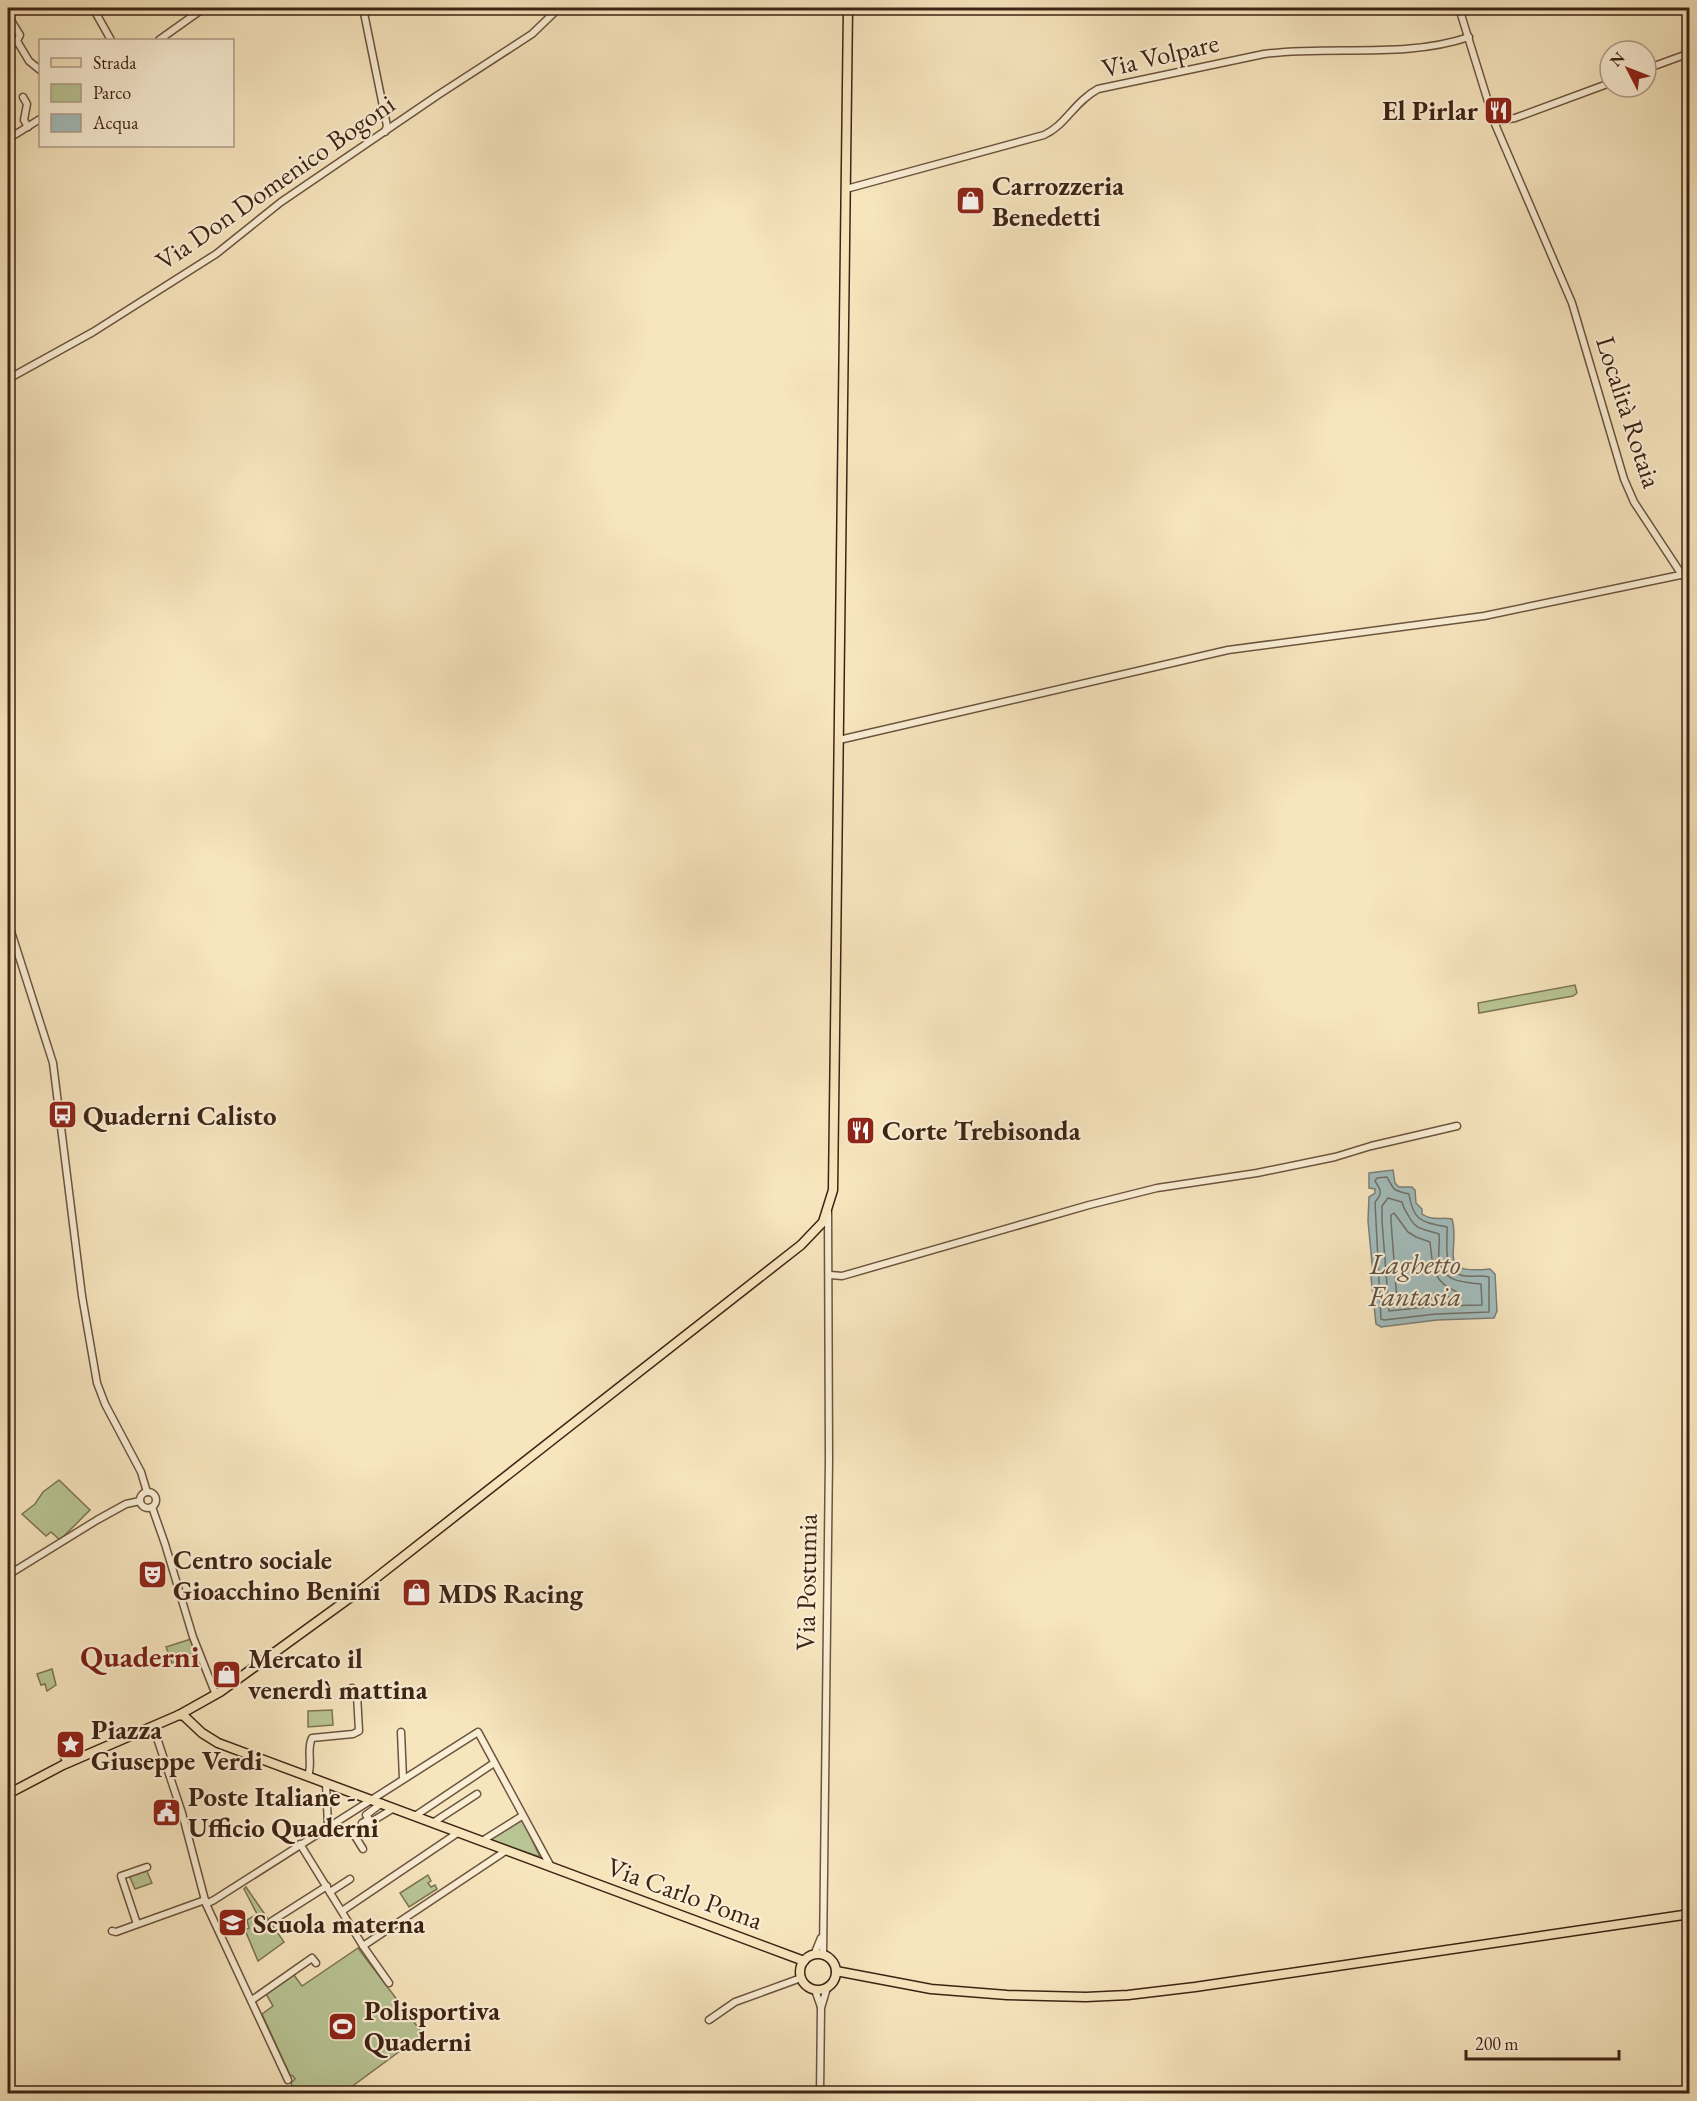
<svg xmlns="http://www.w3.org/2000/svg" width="1697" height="2101" font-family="'EB Garamond',serif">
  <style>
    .green { fill: #b9c595; stroke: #7c7454; stroke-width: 1.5 }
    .water { fill: #a2bcbc; stroke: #7a7f79; stroke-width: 1.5 }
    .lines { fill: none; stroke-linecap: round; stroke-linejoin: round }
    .shore { stroke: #707068; stroke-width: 1.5 }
    .minor-casing { stroke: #6c543e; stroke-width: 9 }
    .major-casing { stroke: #3e2314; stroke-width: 11 }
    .minor { stroke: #faeed5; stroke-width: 6 }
    .major { stroke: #f7e5be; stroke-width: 8 }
    .labels { text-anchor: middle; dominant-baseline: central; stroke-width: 4.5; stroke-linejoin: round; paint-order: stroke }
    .street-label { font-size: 27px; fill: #3e2314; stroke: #faeed5 }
    .poi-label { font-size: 27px; font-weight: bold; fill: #3e2314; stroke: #faeed5; text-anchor: start }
    .water-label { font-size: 28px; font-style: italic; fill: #5c5146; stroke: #faeed5 }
    .quarter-label { font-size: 30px; font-weight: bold; fill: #7a1f14; stroke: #faeed5 }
  </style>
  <rect width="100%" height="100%" fill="#f7e5be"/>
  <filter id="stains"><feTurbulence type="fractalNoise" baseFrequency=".00333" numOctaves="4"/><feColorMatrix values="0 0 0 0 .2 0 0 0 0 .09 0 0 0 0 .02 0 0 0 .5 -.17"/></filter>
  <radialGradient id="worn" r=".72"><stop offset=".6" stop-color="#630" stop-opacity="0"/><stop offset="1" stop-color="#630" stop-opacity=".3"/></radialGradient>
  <g class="green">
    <path d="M1575,985L1577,993L1573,996L1479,1013L1478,1003Z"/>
    <path d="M59,1480L90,1510L60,1540L51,1532L46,1536L22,1514L35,1504L43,1492Z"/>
    <path d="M191,1639L196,1654L172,1663L166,1647Z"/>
    <path d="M52,1669L56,1685L47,1691L45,1684L41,1685L37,1674Z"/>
    <path d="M332,1710L333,1725L308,1727V1711Z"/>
    <path d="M522,1819L540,1857L489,1839Z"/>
    <path d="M146,1869L152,1883L135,1889L129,1875Z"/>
    <path d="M428,1875L431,1881L428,1883L431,1887L435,1885L437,1889L409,1907L400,1893Z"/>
    <path d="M246,1887L284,1942L258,1961L245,1930L249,1928L247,1920L257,1914L244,1889Z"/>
    <path d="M358,1948L423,2034L343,2093H295L291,2083L295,2079L293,2076L290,2075L262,2014L273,2006L266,1994L294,1975L302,1986Z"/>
  </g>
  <path class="water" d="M1393,1170L1395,1183L1399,1187H1412L1415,1190L1416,1203L1422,1209V1214C1432,1221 1441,1217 1452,1219C1461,1251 1434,1275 1490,1269L1495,1274L1497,1311L1494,1318L1437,1320L1381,1327L1376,1324L1371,1277L1373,1274L1368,1221L1369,1197L1375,1193V1189L1369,1188V1173Z"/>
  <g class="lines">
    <g class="shore">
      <path d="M1387,1177C1395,1192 1393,1190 1409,1194C1413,1222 1423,1222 1447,1227C1448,1244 1441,1273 1465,1276C1473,1277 1481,1275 1489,1277V1312L1436,1314L1384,1320L1381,1319L1375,1202C1383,1193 1381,1190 1375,1181L1377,1178Z"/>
      <path d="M1388,1198L1402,1202C1403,1207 1405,1210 1408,1215C1417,1232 1423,1228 1439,1234C1440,1242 1438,1251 1439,1259C1443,1283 1463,1282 1481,1284L1482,1305L1436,1306L1389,1311L1382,1221V1206Z"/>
      <path d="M1394,1213L1408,1232L1416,1237L1430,1242C1433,1266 1431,1281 1457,1292L1456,1296L1397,1301L1391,1221V1215Z"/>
    </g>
    <defs>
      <g id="minor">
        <path d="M93,8L111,40"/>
        <path d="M363,8L387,126L385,132"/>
        <path d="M1459,8L1495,124L1572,303L1624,479L1634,502L1682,575"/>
        <path d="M8,22H12L20,35L17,41L29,61L40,70"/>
        <path d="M159,40L204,8"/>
        <path d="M1646,69L1690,53"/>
        <path d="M23,97L27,104L24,120L28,127"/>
        <path d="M1493,119L1498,121L1515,118L1610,83"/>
        <path d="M8,139L40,119"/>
        <path d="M846,189L1044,135C1066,125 1074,102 1098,89L1264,54C1331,45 1404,59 1469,37"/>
        <path d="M8,379L93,332L216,254L281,202L438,95L532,34L559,8"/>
        <path d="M839,740L1228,650L1484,616L1690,573"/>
        <path d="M8,922L53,1063L82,1296L97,1383L105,1404L141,1472L147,1492"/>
        <path d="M830,1275L842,1276L1089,1205L1157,1188L1257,1173L1335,1157L1371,1146L1457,1126"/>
        <circle cx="148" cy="1500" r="8"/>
        <path d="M152,1507L165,1544L193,1637L216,1695"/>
        <path d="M8,1575L97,1520L126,1504L140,1501"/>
        <path d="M153,1726L182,1813L206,1904L288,2080"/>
        <path d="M401,1732L403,1779"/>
        <path d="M67,1764L61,1749L63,1742L74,1740L82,1757"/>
        <path d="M308,1776C313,1763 306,1750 312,1738L353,1734L359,1731L357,1695L352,1688"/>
        <path d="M326,1783L328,1826"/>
        <path d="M415,1816L494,1763"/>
        <path d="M434,1822L477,1794"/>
        <path d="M362,1823L369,1819L366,1815L382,1803"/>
        <path d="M482,1841L522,1816"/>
        <path d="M300,1844L363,1946L389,1983"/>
        <path d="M363,1849L353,1833L394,1808"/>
        <path d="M330,1892L350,1879"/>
        <path d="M206,1904L214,1900L478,1732L550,1865"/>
        <path d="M342,1911L459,1832"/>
        <path d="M272,1921L327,1886"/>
        <path d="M137,1924L121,1876L147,1867"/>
        <path d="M112,1931L116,1932L205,1900"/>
        <path d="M363,1946L507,1850"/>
        <path d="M814,1955L821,1938"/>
        <path d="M823,1955L829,1458L828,1212"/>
        <path d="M815,1990L821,2007"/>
        <path d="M252,2000L312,1958L316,1963"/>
        <path d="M709,2020L735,2002L801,1978"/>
        <path d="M820,2094L821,2008L827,1988"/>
      </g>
      <g id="major">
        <path d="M179,1715L184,1716L202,1733L218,1743L804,1961"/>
        <path d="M8,1794L63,1765L179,1715L220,1692L362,1589L801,1245L823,1222L833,1190L848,8"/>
        <circle cx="818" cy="1972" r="18"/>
        <path d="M836,1971L931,1989L1007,1995L1086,1997L1128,1995L1195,1987L1690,1914"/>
      </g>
    </defs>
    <use href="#minor" class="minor-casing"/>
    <use href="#major" class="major-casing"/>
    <use href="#minor" class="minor"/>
    <use href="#major" class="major"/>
  </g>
  <defs>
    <symbol id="restaurant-square" viewBox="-11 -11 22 22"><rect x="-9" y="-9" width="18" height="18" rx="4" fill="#8f2418" stroke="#faeed5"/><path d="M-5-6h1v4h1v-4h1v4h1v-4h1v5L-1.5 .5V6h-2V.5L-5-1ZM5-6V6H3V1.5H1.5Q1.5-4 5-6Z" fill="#fff"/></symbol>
    <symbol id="shop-square" viewBox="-11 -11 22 22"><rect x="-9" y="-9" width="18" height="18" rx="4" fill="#8f2418" stroke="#faeed5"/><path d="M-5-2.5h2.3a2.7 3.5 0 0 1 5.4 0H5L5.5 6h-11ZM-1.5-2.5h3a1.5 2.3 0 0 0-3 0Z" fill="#fff"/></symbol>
    <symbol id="bus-square" viewBox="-11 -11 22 22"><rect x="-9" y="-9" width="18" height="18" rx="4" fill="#8f2418" stroke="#faeed5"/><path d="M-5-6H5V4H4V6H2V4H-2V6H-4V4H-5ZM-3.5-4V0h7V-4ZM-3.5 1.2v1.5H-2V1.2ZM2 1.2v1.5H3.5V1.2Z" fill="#fff"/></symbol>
    <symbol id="theatre-square" viewBox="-11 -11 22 22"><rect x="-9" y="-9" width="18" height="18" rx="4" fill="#8f2418" stroke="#faeed5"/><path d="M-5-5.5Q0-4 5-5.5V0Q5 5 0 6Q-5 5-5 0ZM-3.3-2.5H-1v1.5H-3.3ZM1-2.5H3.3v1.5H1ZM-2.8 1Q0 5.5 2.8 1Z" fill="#fff"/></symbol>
    <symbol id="sight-square" viewBox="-11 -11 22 22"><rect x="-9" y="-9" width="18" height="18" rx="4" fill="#8f2418" stroke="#faeed5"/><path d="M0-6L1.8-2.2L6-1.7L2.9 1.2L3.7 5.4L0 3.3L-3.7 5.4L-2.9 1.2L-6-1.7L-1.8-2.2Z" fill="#fff"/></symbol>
    <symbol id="civic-square" viewBox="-11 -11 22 22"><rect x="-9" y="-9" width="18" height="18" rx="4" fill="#8f2418" stroke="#faeed5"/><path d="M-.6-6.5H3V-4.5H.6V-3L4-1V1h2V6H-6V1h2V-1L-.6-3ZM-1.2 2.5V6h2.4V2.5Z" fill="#fff"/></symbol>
    <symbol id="school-square" viewBox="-11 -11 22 22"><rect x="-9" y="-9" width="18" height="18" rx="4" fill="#8f2418" stroke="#faeed5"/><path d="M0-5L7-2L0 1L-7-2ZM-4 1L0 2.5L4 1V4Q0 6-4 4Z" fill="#fff"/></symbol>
    <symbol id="stadium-square" viewBox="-11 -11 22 22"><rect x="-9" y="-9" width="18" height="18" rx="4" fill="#8f2418" stroke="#faeed5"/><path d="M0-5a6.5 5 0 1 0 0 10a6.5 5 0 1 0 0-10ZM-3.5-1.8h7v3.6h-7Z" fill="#fff"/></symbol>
  </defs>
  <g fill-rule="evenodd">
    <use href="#restaurant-square" x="1482" y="94" width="33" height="33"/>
    <use href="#shop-square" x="954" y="184" width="33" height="33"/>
    <use href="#bus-square" x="46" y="1098" width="33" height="33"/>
    <use href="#restaurant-square" x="844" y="1114" width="33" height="33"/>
    <use href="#theatre-square" x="136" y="1558" width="33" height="33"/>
    <use href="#shop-square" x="400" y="1576" width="33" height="33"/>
    <use href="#shop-square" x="210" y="1658" width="33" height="33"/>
    <use href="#sight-square" x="54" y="1728" width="33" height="33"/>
    <use href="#civic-square" x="150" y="1796" width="33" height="33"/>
    <use href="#school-square" x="216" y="1906" width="33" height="33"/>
    <use href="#stadium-square" x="326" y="2010" width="33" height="33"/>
  </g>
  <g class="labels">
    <g class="street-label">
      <text transform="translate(1160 55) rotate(-13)">Via Volpare</text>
      <text transform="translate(275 182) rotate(-35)">Via Don Domenico Bogoni</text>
      <text transform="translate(1629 412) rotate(72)">Località Rotaia</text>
      <text transform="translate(806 1582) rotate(-89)">Via Postumia</text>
      <text transform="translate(685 1893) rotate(20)">Via Carlo Poma</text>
    </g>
    <g class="poi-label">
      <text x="1478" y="110" text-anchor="end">El Pirlar</text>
      <text x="992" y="185">Carrozzeria<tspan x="992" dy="31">Benedetti</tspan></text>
      <text x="83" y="1115">Quaderni Calisto</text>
      <text x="882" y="1130">Corte Trebisonda</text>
      <text x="173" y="1559">Centro sociale<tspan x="173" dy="31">Gioacchino Benini</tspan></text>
      <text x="438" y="1593">MDS Racing</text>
      <text x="248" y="1658">Mercato il<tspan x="248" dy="31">venerdì mattina</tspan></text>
      <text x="91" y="1729">Piazza<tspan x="91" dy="31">Giuseppe Verdi</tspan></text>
      <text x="188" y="1796">Poste Italiane -<tspan x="188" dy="31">Ufficio Quaderni</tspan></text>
      <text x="253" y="1923">Scuola materna</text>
      <text x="364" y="2010">Polisportiva<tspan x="364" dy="31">Quaderni</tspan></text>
    </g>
    <g class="water-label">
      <text x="1415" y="1264">Laghetto<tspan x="1415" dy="32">Fantasia</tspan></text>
    </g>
    <g class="quarter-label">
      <text x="140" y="1656">Quaderni</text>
    </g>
  </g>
  <rect width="1697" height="2101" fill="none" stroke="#f7e5be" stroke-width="30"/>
  <rect x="9" y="9" width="1679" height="2083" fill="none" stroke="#3e2314" stroke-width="3"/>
  <rect x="15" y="15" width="1667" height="2071" fill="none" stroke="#3e2314" stroke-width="1.5"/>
  <rect x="39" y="39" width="195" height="108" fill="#faeed5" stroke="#af9d88" stroke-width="1.5"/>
  <rect x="51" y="58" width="30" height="9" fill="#f7e5be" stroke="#af9d88" stroke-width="1.5"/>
  <text x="93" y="69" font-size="18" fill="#3e2314">Strada</text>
  <rect x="51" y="84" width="30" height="18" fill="#b9c595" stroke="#af9d88" stroke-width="1.5"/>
  <text x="93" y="99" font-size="18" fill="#3e2314">Parco</text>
  <rect x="51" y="114" width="30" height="18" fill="#a2bcbc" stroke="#af9d88" stroke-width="1.5"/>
  <text x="93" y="129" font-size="18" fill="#3e2314">Acqua</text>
  <g transform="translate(1628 69) rotate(312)"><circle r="28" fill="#faeed5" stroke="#af9d88" stroke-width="1.5"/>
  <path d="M0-4.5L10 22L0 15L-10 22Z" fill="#8f2418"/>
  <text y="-9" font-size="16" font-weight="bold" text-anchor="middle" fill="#3e2314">N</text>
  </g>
  <path d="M1466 2050v9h153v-9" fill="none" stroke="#3e2314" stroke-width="3"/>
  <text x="1475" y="2050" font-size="18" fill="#3e2314" stroke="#faeed5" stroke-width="4.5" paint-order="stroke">200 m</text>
  <rect width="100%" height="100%" filter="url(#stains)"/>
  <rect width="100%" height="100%" fill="url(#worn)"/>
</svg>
